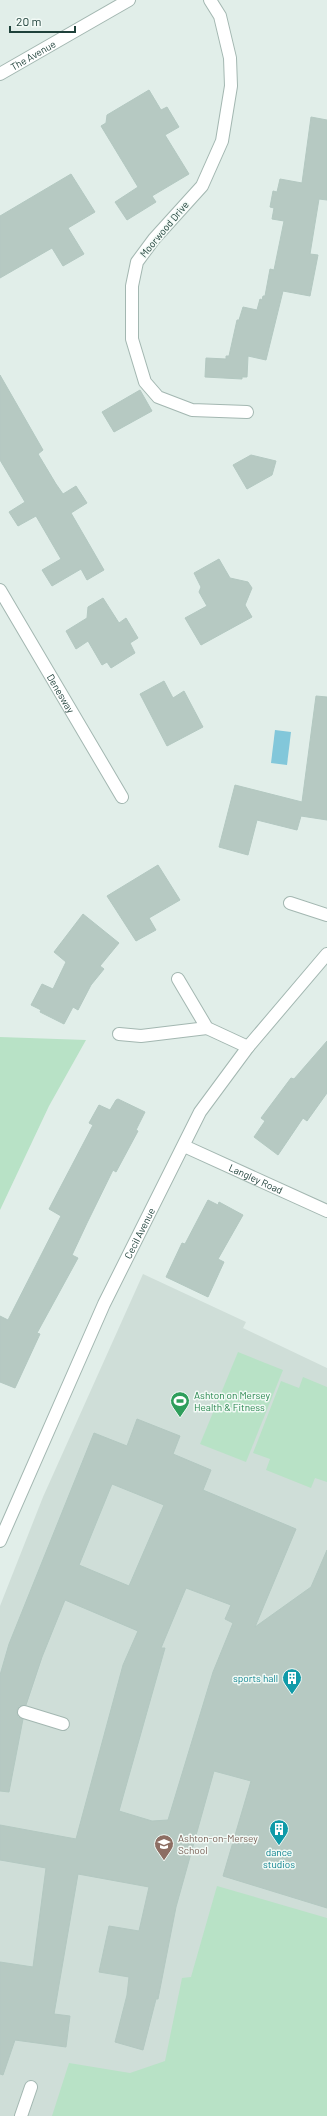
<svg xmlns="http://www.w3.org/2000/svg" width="327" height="2116" font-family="Barlow,sans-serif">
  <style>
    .built { fill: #cfded8 }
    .green { fill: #b8e2c6 }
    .water { fill: #82c7da }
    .building { fill: #b6c9c2; stroke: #b3c8c1; fill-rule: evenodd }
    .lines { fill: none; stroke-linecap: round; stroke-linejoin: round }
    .lane-casing { stroke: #a3b7b1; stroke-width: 14 }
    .street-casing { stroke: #a3b7b1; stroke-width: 14 }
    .lane { stroke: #fff; stroke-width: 12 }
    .street { stroke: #fff; stroke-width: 12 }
    .labels { text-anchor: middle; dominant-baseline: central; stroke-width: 3; stroke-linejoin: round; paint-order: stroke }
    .street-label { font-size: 10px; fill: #1f413a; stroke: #f2faf6 }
    .leisure-label { font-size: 10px; fill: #27864d; stroke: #f2faf6; text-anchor: start }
    .culture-label { font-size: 10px; fill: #0d838f; stroke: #f2faf6; text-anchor: end }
    .education-label { font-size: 10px; fill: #785e54; stroke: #f2faf6; text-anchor: start }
  </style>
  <rect width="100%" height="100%" fill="#e1eee9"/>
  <path class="built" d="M143,1274L246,1322L243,1328L327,1368V2116H0V1606L43,1497Z"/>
  <g class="green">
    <path d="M0,1037L86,1040L49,1106L0,1210Z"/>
    <path d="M238,1352L283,1370L246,1462L200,1444Z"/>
    <path d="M303,1377L327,1387V1482L315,1478L311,1488L266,1470L270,1459L253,1453L281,1381L299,1388Z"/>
    <path d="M217,1886L327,1918V2116H52L69,2063L130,2073L165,2061L182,1978L191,1977Z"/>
  </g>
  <path class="water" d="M275,730L291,732L287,765L271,763Z"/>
  <g class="building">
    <path d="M149,90L161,110L167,107L179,127L165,135L189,174L152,196L156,202L127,220L115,202L138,187L101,126L106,123L107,115Z"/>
    <path d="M311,117L327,120V200L319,199L310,254L318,255L310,296L283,291L266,360L248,356L247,377H242V379L205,377L206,358L226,359V356H229L237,320H239L243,307L257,310L260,299L262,300L263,296H265L270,269L274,270L284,221L272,219L274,208L270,207L273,191L277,192L280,179L302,183Z"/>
    <path d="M71,174L95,212L68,228L84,254L63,266L52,248L0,278V216Z"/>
    <path d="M0,375L43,450L38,454L56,484L63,494L76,486L87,503L71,513L104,570L87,580L81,569L52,586L42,570L61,559L36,516L18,526L9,512L25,502L0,460Z"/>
    <path d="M140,390L152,411L114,432L102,412Z"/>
    <path d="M251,455L276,461L272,475L247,489L233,465Z"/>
    <path d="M219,559L230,578L248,582L252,588L245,605L252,617L201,645L185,618L207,606L199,592L201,587L194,573Z"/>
    <path d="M103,598L119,623L126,618L138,638L130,643L135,653L111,668L107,662L102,665L88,641L76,649L66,631L87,618L88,607Z"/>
    <path d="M164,681L173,698L184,691L203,727L167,746L140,694Z"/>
    <path d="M316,696L327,697V820L301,816L297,830L257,820L248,855L219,847L235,785L302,802Z"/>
    <path d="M158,865L180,900L149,918L156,930L136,941L107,896Z"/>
    <path d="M83,914L119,943L100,966L104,969L91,985L78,1010L73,1007L64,1024L40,1012L41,1010L31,1005L42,984L53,989L66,962L54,952Z"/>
    <path d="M327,1041V1093L307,1121L303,1118L278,1155L254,1137L265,1121L261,1118L291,1078L294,1079Z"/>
    <path d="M118,1099L145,1112L136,1130L138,1131L116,1172L113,1170L87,1223L72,1255L78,1258L37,1333L40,1334L15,1388L0,1382V1316L8,1320L61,1216L49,1209L93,1125L89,1123L99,1105L110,1110L116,1100Z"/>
    <path d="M208,1200L218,1205L219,1202L243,1215L218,1259L224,1262L208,1297L166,1277L182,1243L185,1244Z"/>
    <path d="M137,1419L180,1436L173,1454L211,1470L203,1490L296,1529L255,1627L311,1587L327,1550V1908L223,1876L251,1781L214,1771L176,1907L158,1999H156L143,2050L115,2042L127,1995L129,1977L99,1972L109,1926L139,1931L149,1887L78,1874L54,2014L70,2016L66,2047L15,2040L3,2075L0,2074V1962L33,1967L46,1868L0,1860V1825L76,1839L123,1665L138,1631L65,1600L42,1657L26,1705L19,1706L17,1710L18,1717L23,1719L9,1792L0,1791V1675L9,1644L94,1433L127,1446ZM112,1484L164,1505L129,1586L79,1565ZM186,1588L231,1605L225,1619L233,1623L213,1672L168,1820L152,1821L119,1811L165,1648H161Z"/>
  </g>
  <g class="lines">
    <defs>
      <g id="lane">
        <path d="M290,903L327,915"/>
        <path d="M178,979L207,1028L248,1047"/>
        <path d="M119,1034L141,1036L207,1028"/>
        <path d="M24,1712L63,1724"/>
        <path d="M21,2116L31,2087"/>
      </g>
      <g id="street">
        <path d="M210,0L220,16L230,58L231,86L222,141L202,186L154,239L137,262L132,286V339L145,382L158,397L192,410L247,412"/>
        <path id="s1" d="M0,74L129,0"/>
        <path id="s2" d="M0,590L122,797"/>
        <path id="s3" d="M184,1146L327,1211"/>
        <path id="s4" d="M0,1541L104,1304L200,1112L248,1047L327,954"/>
      </g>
    </defs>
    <use href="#lane" class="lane-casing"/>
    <use href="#street" class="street-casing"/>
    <use href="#lane" class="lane"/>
    <use href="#street" class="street"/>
  </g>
  <defs>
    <symbol id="stadium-pin" viewBox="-11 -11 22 30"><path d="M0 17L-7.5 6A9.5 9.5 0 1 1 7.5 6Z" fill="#2e9e5b" stroke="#f2faf6"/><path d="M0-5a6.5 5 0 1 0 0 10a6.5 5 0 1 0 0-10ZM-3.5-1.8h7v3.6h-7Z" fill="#fff"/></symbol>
    <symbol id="building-pin" viewBox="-11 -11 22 30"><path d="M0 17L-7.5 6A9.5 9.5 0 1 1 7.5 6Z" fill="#0f9aa8" stroke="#f2faf6"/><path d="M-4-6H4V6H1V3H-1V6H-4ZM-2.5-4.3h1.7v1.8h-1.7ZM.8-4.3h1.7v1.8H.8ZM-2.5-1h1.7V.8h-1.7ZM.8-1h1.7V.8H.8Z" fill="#fff"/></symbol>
    <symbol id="school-pin" viewBox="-11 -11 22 30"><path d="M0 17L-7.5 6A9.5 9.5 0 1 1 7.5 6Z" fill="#8d6e63" stroke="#f2faf6"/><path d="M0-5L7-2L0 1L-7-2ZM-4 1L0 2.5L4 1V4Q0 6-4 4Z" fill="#fff"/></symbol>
  </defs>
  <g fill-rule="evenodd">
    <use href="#stadium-pin" x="169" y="1390" width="22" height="30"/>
    <use href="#building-pin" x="281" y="1667" width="22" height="30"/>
    <use href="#building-pin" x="268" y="1818" width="22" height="30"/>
    <use href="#school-pin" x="153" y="1833" width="22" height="30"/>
  </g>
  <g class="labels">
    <g class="street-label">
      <text stroke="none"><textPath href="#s1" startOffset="38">The Avenue</textPath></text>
      <text transform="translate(164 229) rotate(-50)">Moorwood Drive</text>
      <text stroke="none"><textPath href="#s2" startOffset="120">Denesway</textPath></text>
      <text stroke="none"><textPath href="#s3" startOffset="79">Langley Road</textPath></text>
      <text stroke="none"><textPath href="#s4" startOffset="338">Cecil Avenue</textPath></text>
    </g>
    <g class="leisure-label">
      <text x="194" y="1395">Ashton on Mersey<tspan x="194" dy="12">Health &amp; Fitness</tspan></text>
    </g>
    <g class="culture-label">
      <text x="278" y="1678">sports hall</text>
      <text x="279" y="1852" text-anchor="middle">dance<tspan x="279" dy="12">studios</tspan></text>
    </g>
    <g class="education-label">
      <text x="178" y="1838">Ashton-on-Mersey<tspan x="178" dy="12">School</tspan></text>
    </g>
  </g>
  <path d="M10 26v6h65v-6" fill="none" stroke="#1f413a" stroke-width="2"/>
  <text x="16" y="26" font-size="12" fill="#1f413a" stroke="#f2faf6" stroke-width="3" paint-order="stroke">20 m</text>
</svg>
